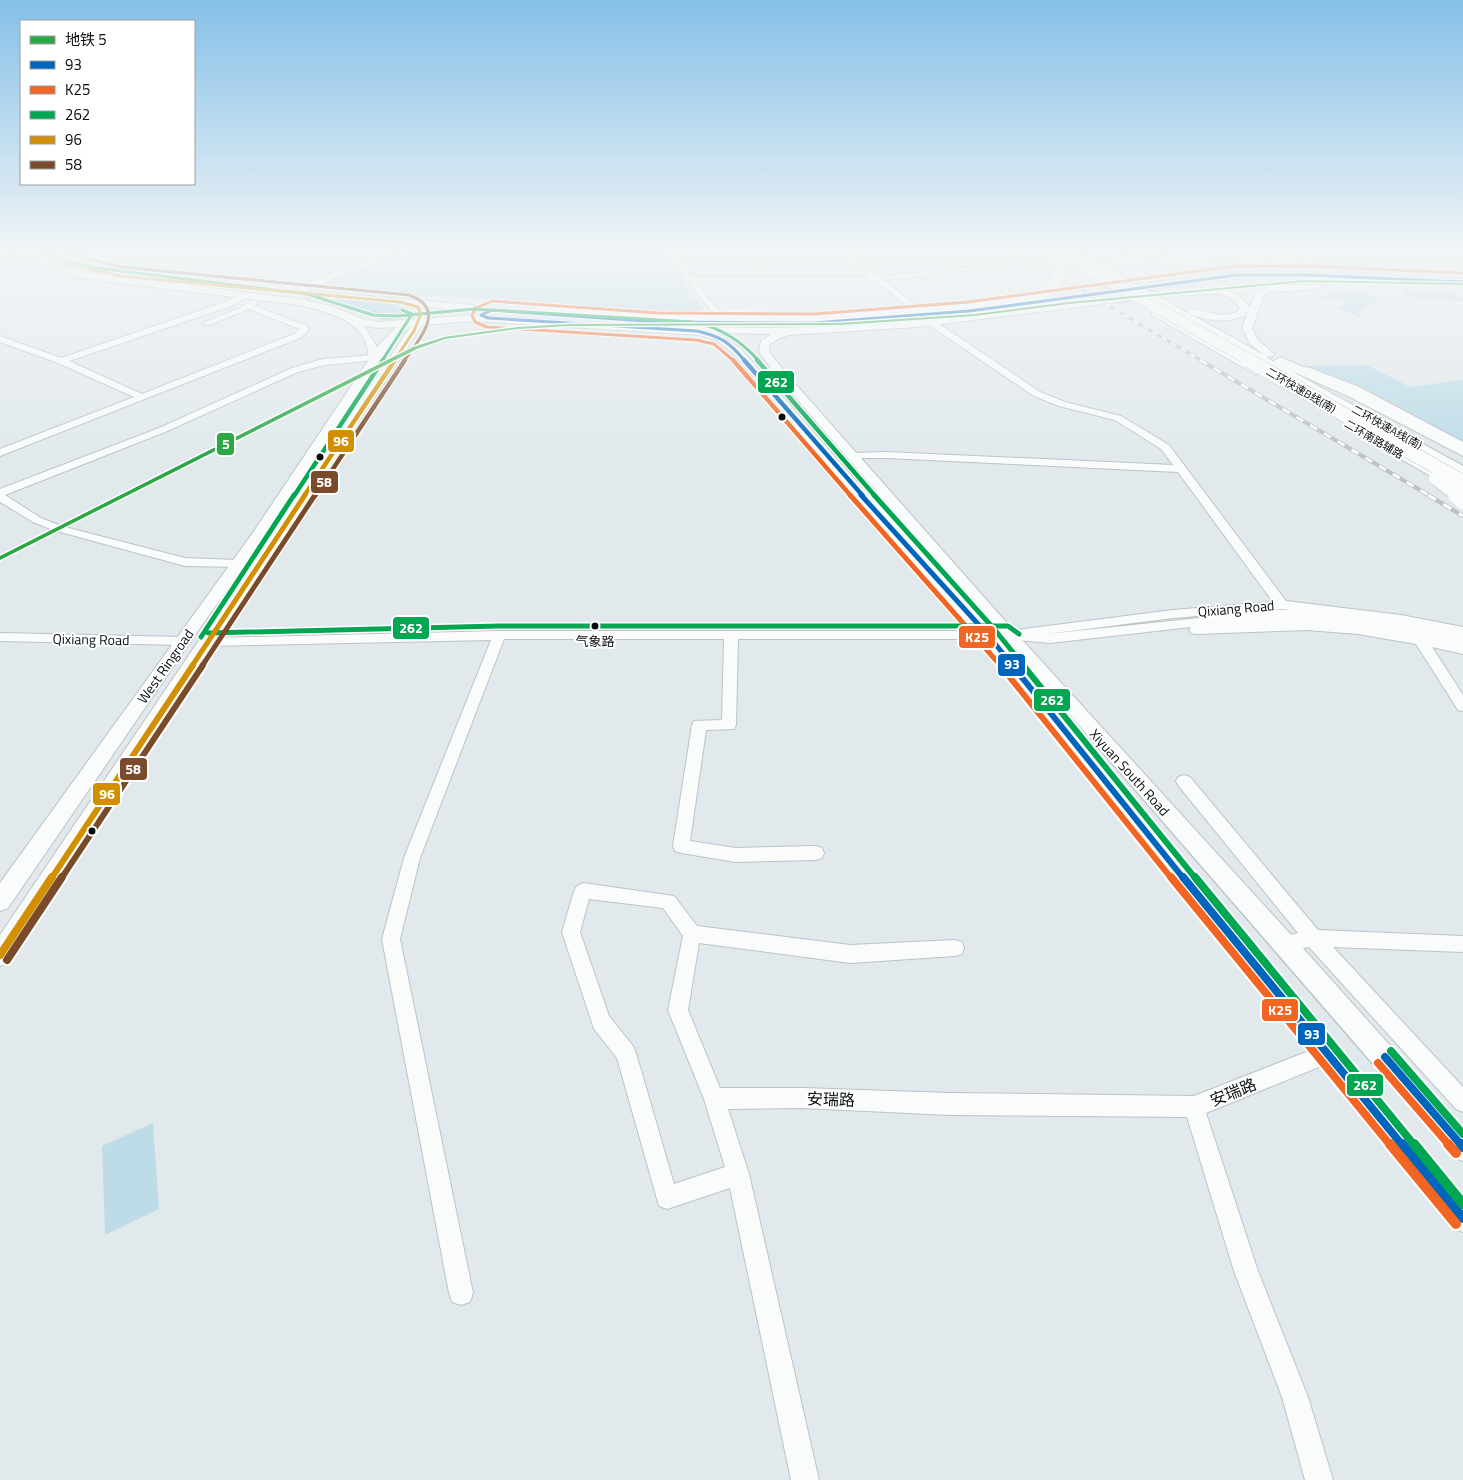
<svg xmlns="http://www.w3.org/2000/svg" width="1463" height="1480" font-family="'Titillium Web','Noto Sans SC',sans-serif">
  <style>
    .green { fill: #bedce8 }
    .forest { fill: #9cd0e2 }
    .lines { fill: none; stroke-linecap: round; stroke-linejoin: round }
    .major-tunnel { stroke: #c0c8cb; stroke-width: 10; stroke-dasharray: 10 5; stroke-linecap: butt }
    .minor-casing { stroke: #bcc3c6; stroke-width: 2 }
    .major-casing { stroke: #bcc3c6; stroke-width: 2 }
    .highway-casing { stroke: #bcc3c6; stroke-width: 2 }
    .minor { fill: #fafcfc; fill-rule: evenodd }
    .major { fill: #fafcfc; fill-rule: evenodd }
    .highway { fill: #fafcfc; fill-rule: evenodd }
    .rail-far2-casing { stroke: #bfc1c2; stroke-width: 3 }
    .rail-far1-casing { stroke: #bfc1c2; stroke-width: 4 }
    .rail-casing { stroke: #bfc1c2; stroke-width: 4.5 }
    .rail-far2 { stroke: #fff; stroke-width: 2; stroke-dasharray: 5.5; stroke-linecap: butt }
    .rail-far1 { stroke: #fff; stroke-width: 2.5; stroke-dasharray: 8; stroke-linecap: butt }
    .rail { stroke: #fff; stroke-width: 3; stroke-dasharray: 9; stroke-linecap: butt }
    .highway-bridge-far2-casing { stroke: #bcc3c6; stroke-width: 12; stroke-linecap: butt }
    .highway-bridge-far1-casing { stroke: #bcc3c6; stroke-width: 15; stroke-linecap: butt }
    .highway-bridge-casing { stroke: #bcc3c6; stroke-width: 19; stroke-linecap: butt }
    .highway-bridge-far2 { stroke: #fafcfc; stroke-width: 11 }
    .highway-bridge-far1 { stroke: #fafcfc; stroke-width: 14 }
    .highway-bridge { stroke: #fafcfc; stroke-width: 18 }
    .bus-1-far5-casing { stroke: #fff; stroke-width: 5 }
    .bus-1-far4-casing { stroke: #fff; stroke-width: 7 }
    .bus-1-far3-casing { stroke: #fff; stroke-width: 8 }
    .bus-1-far2-casing { stroke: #fff; stroke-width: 10 }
    .bus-1-far1-casing { stroke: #fff; stroke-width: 12 }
    .bus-1-casing { stroke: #fff; stroke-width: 14 }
    .bus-2-far5-casing { stroke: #fff; stroke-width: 5 }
    .bus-2-far4-casing { stroke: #fff; stroke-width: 7 }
    .bus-2-far3-casing { stroke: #fff; stroke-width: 8 }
    .bus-2-far2-casing { stroke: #fff; stroke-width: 10 }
    .bus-2-far1-casing { stroke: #fff; stroke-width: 12 }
    .bus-2-casing { stroke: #fff; stroke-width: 14 }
    .bus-3-far5-casing { stroke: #fff; stroke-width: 5 }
    .bus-3-far4-casing { stroke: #fff; stroke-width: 7 }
    .bus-3-far3-casing { stroke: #fff; stroke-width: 8 }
    .bus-3-far2-casing { stroke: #fff; stroke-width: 10 }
    .bus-3-far1-casing { stroke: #fff; stroke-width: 12 }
    .bus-3-casing { stroke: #fff; stroke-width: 14 }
    .bus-4-far4-casing { stroke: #fff; stroke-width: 5 }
    .bus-4-far3-casing { stroke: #fff; stroke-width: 7 }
    .bus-4-far2-casing { stroke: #fff; stroke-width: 8 }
    .bus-4-far1-casing { stroke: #fff; stroke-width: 10 }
    .bus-4-casing { stroke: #fff; stroke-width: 12 }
    .bus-5-far4-casing { stroke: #fff; stroke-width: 5 }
    .bus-5-far3-casing { stroke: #fff; stroke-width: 7 }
    .bus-5-far2-casing { stroke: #fff; stroke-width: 8 }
    .bus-5-far1-casing { stroke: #fff; stroke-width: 10 }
    .bus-5-casing { stroke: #fff; stroke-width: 12 }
    .bus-1-far5 { stroke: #0065bd; stroke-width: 3 }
    .bus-1-far4 { stroke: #0065bd; stroke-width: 4.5 }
    .bus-1-far3 { stroke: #0065bd; stroke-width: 5 }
    .bus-1-far2 { stroke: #0065bd; stroke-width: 6 }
    .bus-1-far1 { stroke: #0065bd; stroke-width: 8 }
    .bus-1 { stroke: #0065bd; stroke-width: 10 }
    .bus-2-far5 { stroke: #f26522; stroke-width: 3 }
    .bus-2-far4 { stroke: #f26522; stroke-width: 4.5 }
    .bus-2-far3 { stroke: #f26522; stroke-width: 5 }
    .bus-2-far2 { stroke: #f26522; stroke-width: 6 }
    .bus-2-far1 { stroke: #f26522; stroke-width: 8 }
    .bus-2 { stroke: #f26522; stroke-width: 10 }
    .bus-3-far5 { stroke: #00a651; stroke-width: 3 }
    .bus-3-far4 { stroke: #00a651; stroke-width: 4.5 }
    .bus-3-far3 { stroke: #00a651; stroke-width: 5 }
    .bus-3-far2 { stroke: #00a651; stroke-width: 6 }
    .bus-3-far1 { stroke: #00a651; stroke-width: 8 }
    .bus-3 { stroke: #00a651; stroke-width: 10 }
    .bus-4-far4 { stroke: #d38f02; stroke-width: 3 }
    .bus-4-far3 { stroke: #d38f02; stroke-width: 4.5 }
    .bus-4-far2 { stroke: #d38f02; stroke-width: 5 }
    .bus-4-far1 { stroke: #d38f02; stroke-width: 6 }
    .bus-4 { stroke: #d38f02; stroke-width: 8 }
    .bus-5-far4 { stroke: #7a4b2a; stroke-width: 3 }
    .bus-5-far3 { stroke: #7a4b2a; stroke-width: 4.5 }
    .bus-5-far2 { stroke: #7a4b2a; stroke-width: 5 }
    .bus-5-far1 { stroke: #7a4b2a; stroke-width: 6 }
    .bus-5 { stroke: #7a4b2a; stroke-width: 8 }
    .metro-1-casing { stroke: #fff; stroke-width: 3 }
    .metro-1 { fill: #2aa844; fill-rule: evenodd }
    .bus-dot { fill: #080d0f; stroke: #fff; stroke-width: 2 }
    .labels { text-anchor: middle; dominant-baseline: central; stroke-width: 4; stroke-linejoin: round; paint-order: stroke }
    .far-street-label { font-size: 11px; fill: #080d0f; stroke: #fff }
    .bus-label { font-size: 13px; fill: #080d0f; stroke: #fff }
    .street-label { font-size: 14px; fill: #080d0f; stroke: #fff }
    .near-street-label { font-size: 16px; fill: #080d0f; stroke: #fff }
    .line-badge { stroke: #fff; stroke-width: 2 }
    .badge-label { font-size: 14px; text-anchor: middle; font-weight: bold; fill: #fff }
  </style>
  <rect width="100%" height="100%" fill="#e1e9ec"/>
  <g class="green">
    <path d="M408,253H661L706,314L315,287Z"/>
    <path d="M1401,290L1449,292L1463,298V301L1421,299L1403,294L1407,293Z"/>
    <path d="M1358,292C1366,296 1373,295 1380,301L1359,311L1358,313L1363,318H1360L1337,307L1349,305L1336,298L1323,300L1316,296Z"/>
    <path d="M1367,365L1410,387L1463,380V443L1359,387L1306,366Z"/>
    <path d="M153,1123L159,1209L105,1235L102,1146Z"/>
  </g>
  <path class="forest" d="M305,297C327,299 395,300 409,311C395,332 358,311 339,305C328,302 316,300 304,298Z"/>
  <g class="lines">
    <g class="major-tunnel">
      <path d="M1103,289L1136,284"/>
      <path d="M1120,299L1162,292"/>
    </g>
    <defs>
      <g id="minor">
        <path d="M33,253H43L19,262L15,260Z"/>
        <path d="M389,253H399L313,287L301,295L294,293L307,283Z"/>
        <path d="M666,253H673L692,277H870L842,253H849L879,277L991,264L995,266L991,268L884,280L926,314V318H923L875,281H695L722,315L723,323L719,325L715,323L714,315Z"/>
        <path d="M1278,253H1285L1321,281L1314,283Z"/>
        <path d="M245,293L252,295L231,306L69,361L142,394L294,334L300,329L249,309L209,325L202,323L240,308L252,300L259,302L255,306L307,326L309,330L300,338L0,456V449L134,397L58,363L0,342V336L61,358L225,302Z"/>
        <path d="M1152,311H1158L1262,372L1261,374H1255L1152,315Z"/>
        <path d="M929,321H935L1040,392L1065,402L1121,416L1169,445L1286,601L1401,615L1463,627V635L1401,623L1282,609L1173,618L1047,634L1209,617L1216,621L1209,625C1247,624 1285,619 1323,622C1370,625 1417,635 1463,644V654L1432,647L1463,695V711L1458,710L1416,644L1358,634L1307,630L1196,634L1191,633L1189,630L1191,627L1050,643L1008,639H738L736,725L734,729L706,730L690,841L736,848L816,846L822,848L824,853L822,858L816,860L736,862L681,853L675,851L673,846L692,725L694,721L722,720L724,639H504L420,858L400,939L473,1293L470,1302L461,1305L452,1302L449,1293L382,939L404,858L491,640L208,646L203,645L201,642L203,639L208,638L499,631H1008L1173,610L1273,602L1178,472L887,458H849L848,456L853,453L887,452L1173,465L1161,449L1115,420L1059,406L1034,396L929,325Z"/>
        <path d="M374,355L377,356V360L324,365L298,372L165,432L5,495L41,518L61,526L185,558L238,560L242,561L244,564L242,567L185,566L53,530L33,522L0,502V489L159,428L292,368L323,359Z"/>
        <path d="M1307,367L1357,386L1463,442V449L1351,390L1304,372V368Z"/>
        <path d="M1380,440L1453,480L1454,482L1453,484H1445L1376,445L1375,443Z"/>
        <path d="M0,633L182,637L187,638L189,641L187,644L182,645L0,641Z"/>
        <path d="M1184,775L1190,777L1318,930L1463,936V952L1333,947L1463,1087V1112L1456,1109L1309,947L1285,952L1279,950L1276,944L1279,938L1298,933L1178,785L1176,781L1178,777Z"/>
        <path d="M583,883L674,896L697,926L850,945L955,940L962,942L964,948L962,954L955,956L850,963L699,943L688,1010L720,1088H803L950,1093L1194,1096L1329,1043L1336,1046L1339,1053L1336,1060L1206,1113L1258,1271L1308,1397L1333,1480H1305L1282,1397L1234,1271L1187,1117L950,1115L803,1108L728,1109L749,1174L819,1480H791L730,1188L667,1209L659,1206L617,1058L594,1029L562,932L574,891L577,886ZM589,899L663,908L683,936L668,1010L704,1099L725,1167L674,1184L636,1053L633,1046L609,1016L580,932Z"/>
      </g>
      <g id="major">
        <path d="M9,253H22L88,273L298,299L334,307L363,319L380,322L414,319L417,313L421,312L426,315L424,319L473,315L640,326L767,328L844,326L917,321L1123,297L1125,299L1120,302L917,327L789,335L780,338L770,344L769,352L790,378L1014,631L1293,937L1463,1127V1161L1453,1157C1231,898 1005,642 782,382L759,352L761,341L771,334L718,333L741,349L851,475L994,631L1215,900L1463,1196V1232L1453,1228L1199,914L982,639L841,481L733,353L716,340L700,335L473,321L422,325L8,963L0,966V935L411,326L399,335L386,350L265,536L188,645L8,908L0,911V883L252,534L368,361C372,322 327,311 298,305L87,279ZM364,326L380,328L396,327L377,347Z"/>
        <path d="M1069,253H1080L1108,269L1106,263C1112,257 1120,255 1129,255L1126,253H1148L1235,266L1237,268L1232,271L1148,258C1139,264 1125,259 1115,264V270H1111L1188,313V310C1204,307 1216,320 1237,312L1240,307C1225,286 1201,298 1181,294V290L1184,289C1208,287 1234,285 1250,307L1257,291L1270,286L1319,284L1321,286L1316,289L1272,292L1264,295L1252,328L1258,340L1274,354L1273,356L1266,357L1463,466V475ZM1250,307L1242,328L1250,344L1264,355L1192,315C1210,321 1226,323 1245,316Z"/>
        <path d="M1267,271L1463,279V285L1267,277L1217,280L1150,289L1145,286L1150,283L1217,274Z"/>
        <path d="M307,291L472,305L477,308L472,311L304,296V292Z"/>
      </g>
      <g id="highway">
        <path d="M1280,357L1362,392L1463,446V456L1352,398L1276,364L1274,361Z"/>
        <path d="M1268,610C1334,608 1398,621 1463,633V645C1411,635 1358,624 1304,622C1273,621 1241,624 1209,627L1202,625L1200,621L1202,617L1209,615Z"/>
      </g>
    </defs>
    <use href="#minor" class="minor-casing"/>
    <use href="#major" class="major-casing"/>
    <use href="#highway" class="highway-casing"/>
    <use href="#minor" class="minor"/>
    <use href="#major" class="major"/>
    <use href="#highway" class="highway"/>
    <defs>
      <path id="rail-far2" d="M1020,253L1202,361"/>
      <path id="rail-far1" d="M1200,360L1430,496"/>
      <path id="rail" d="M1428,495L1463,516"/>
    </defs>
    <use href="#rail-far2" class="rail-far2-casing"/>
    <use href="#rail-far1" class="rail-far1-casing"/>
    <use href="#rail" class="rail-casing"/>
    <use href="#rail-far2" class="rail-far2"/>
    <use href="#rail-far1" class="rail-far1"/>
    <use href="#rail" class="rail"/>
    <defs>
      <g id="highway-bridge-far2">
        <path d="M1060,253L1251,361"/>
        <path d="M542,309C677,320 811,322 946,309C978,306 1017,307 1046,291C1054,286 1058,279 1061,270L1057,262L1046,253"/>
      </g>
      <g id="highway-bridge-far1">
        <path d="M1248,360L1463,482"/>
        <path d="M1436,478L1459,496"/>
      </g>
      <path id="highway-bridge" d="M1457,495L1463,500"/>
    </defs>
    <use href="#highway-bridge-far2" class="highway-bridge-far2-casing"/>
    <use href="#highway-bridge-far1" class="highway-bridge-far1-casing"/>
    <use href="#highway-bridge" class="highway-bridge-casing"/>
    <use href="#highway-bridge-far2" class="highway-bridge-far2"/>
    <use href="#highway-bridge-far1" class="highway-bridge-far1"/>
    <use href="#highway-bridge" class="highway-bridge"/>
    <defs>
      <path id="bus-1-far5" d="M745,361C729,342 722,337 697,331L488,318L481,315L492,310L659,322L814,323L969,311L1237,275H1309L1463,282"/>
      <path id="bus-1-far4" d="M744,360L863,496"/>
      <path id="bus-1-far3" d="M861,495L988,635L1013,666"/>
      <path id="bus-1-far2" d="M1012,665L1184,879"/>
      <g id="bus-1-far1">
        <path d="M1183,877L1403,1146"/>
        <path d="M1385,1057L1462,1146"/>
      </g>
      <g id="bus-1">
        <path d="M1402,1144L1463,1218"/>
        <path d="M1461,1144L1463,1147"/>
      </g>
      <path id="bus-2-far5" d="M734,361L714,344L696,340L487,327L475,322L472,315L476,308L492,301L659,313L814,314L968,302L1236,266H1309L1463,273"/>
      <path id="bus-2-far4" d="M733,360L851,496"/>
      <path id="bus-2-far3" d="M850,495L1001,666"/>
      <path id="bus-2-far2" d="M1000,665L1172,879"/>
      <g id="bus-2-far1">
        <path d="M1171,877L1391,1146"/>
        <path d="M1378,1063L1450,1146"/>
      </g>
      <g id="bus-2">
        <path d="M1390,1144L1456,1224"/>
        <path d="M1448,1144L1456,1153"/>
      </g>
      <g id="bus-3-far5">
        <path d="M43,253L89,267L307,294L373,315L398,316L474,309L692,322C720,327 740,340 759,361"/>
        <path d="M382,361L412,314L402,310"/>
      </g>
      <g id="bus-3-far4">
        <path d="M757,360L875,496"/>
        <path d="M294,496L383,360"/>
      </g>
      <g id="bus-3-far3">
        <path d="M874,495L995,630L1024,666"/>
        <path d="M208,633L499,626H1008L1019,634"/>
        <path d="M201,637L294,495"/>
      </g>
      <path id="bus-3-far2" d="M1023,665L1196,879"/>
      <g id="bus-3-far1">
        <path d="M1195,877L1415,1146"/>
        <path d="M1391,1051L1463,1134"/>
      </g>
      <path id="bus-3" d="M1414,1144L1463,1204"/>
      <path id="bus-4-far4" d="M40,253L81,267L120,276L400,302L418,307L421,314L414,331L394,361"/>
      <path id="bus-4-far3" d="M304,496L395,360"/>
      <path id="bus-4-far2" d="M192,666L305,495"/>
      <path id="bus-4-far1" d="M51,879L193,665"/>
      <path id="bus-4" d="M0,955L52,877"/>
      <path id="bus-5-far4" d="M67,253L121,267L409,295C448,309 419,339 404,361"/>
      <path id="bus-5-far3" d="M315,496L405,360"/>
      <path id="bus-5-far2" d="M202,666L315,495"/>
      <path id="bus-5-far1" d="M61,879L203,665"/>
      <path id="bus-5" d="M7,960L62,877"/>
    </defs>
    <use href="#bus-1-far5" class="bus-1-far5-casing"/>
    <use href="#bus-1-far4" class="bus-1-far4-casing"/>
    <use href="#bus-1-far3" class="bus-1-far3-casing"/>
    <use href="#bus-1-far2" class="bus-1-far2-casing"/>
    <use href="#bus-1-far1" class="bus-1-far1-casing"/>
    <use href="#bus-1" class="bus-1-casing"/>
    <use href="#bus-2-far5" class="bus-2-far5-casing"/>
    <use href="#bus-2-far4" class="bus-2-far4-casing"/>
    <use href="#bus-2-far3" class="bus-2-far3-casing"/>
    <use href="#bus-2-far2" class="bus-2-far2-casing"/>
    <use href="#bus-2-far1" class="bus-2-far1-casing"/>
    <use href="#bus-2" class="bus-2-casing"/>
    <use href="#bus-3-far5" class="bus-3-far5-casing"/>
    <use href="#bus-3-far4" class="bus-3-far4-casing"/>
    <use href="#bus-3-far3" class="bus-3-far3-casing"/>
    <use href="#bus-3-far2" class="bus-3-far2-casing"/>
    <use href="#bus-3-far1" class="bus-3-far1-casing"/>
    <use href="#bus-3" class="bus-3-casing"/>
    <use href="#bus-4-far4" class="bus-4-far4-casing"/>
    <use href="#bus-4-far3" class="bus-4-far3-casing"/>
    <use href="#bus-4-far2" class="bus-4-far2-casing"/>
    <use href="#bus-4-far1" class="bus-4-far1-casing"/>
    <use href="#bus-4" class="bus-4-casing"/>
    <use href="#bus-5-far4" class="bus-5-far4-casing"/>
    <use href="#bus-5-far3" class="bus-5-far3-casing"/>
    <use href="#bus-5-far2" class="bus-5-far2-casing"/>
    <use href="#bus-5-far1" class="bus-5-far1-casing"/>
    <use href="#bus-5" class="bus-5-casing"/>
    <use href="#bus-1-far5" class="bus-1-far5"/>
    <use href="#bus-1-far4" class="bus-1-far4"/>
    <use href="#bus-1-far3" class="bus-1-far3"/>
    <use href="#bus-1-far2" class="bus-1-far2"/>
    <use href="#bus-1-far1" class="bus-1-far1"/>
    <use href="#bus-1" class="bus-1"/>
    <use href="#bus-2-far5" class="bus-2-far5"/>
    <use href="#bus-2-far4" class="bus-2-far4"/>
    <use href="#bus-2-far3" class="bus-2-far3"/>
    <use href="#bus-2-far2" class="bus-2-far2"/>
    <use href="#bus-2-far1" class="bus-2-far1"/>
    <use href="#bus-2" class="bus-2"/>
    <use href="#bus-3-far5" class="bus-3-far5"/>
    <use href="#bus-3-far4" class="bus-3-far4"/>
    <use href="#bus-3-far3" class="bus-3-far3"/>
    <use href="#bus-3-far2" class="bus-3-far2"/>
    <use href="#bus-3-far1" class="bus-3-far1"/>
    <use href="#bus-3" class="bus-3"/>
    <use href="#bus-4-far4" class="bus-4-far4"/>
    <use href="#bus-4-far3" class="bus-4-far3"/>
    <use href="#bus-4-far2" class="bus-4-far2"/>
    <use href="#bus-4-far1" class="bus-4-far1"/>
    <use href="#bus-4" class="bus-4"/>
    <use href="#bus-5-far4" class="bus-5-far4"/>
    <use href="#bus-5-far3" class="bus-5-far3"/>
    <use href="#bus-5-far2" class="bus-5-far2"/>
    <use href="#bus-5-far1" class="bus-5-far1"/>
    <use href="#bus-5" class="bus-5"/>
    <defs>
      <path id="metro-1" d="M1304,280L1463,283V285L1304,282L1069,304L975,316L839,325L569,326L518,329L445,339L417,349L0,560V556L413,347L444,337L518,327L569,324L839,323L975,314L1069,302Z"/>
    </defs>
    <use href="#metro-1" class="metro-1-casing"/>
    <use href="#metro-1" class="metro-1"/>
  </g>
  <linearGradient id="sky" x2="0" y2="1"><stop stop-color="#85c0e8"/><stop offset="0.55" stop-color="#f2f5f6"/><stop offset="1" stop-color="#f2f5f6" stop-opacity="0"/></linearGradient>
  <rect width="1463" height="460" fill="url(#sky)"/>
  <g class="bus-dot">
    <circle cx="782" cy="417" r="4.5"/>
    <circle cx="320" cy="457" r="4.5"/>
    <circle cx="595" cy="626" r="4.5"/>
    <circle cx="92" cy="831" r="4.5"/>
  </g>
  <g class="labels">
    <g class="far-street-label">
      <text transform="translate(1301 390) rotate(30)">二环快速B线(南)</text>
      <text transform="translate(1387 427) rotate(29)">二环快速A线(南)</text>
      <text transform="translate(1374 439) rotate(30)">二环南路辅路</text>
    </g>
    <g class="bus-label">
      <text x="595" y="641">气象路</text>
    </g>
    <g class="street-label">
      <text transform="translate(1236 608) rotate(-5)">Qixiang Road</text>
      <text transform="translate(91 639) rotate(1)">Qixiang Road</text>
      <text transform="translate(165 666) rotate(-55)">West Ringroad</text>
      <text transform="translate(1130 772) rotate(48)">Xiyuan South Road</text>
    </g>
    <g class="near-street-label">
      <text transform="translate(1233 1092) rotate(-22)">安瑞路</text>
      <text transform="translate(831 1099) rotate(2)">安瑞路</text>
    </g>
  </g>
  <g class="line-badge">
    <rect x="757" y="370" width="38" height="24" rx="5" fill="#00a651"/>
    <rect x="327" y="429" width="28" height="24" rx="5" fill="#d38f02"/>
    <rect x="216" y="432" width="19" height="24" rx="5" fill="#2aa844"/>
    <rect x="310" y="470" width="29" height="24" rx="5" fill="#7a4b2a"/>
    <rect x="392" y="616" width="38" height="24" rx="5" fill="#00a651"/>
    <rect x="958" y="625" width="38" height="24" rx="5" fill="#f26522"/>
    <rect x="997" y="653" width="29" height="24" rx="5" fill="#0065bd"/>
    <rect x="1033" y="688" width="38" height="24" rx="5" fill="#00a651"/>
    <rect x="119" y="757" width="29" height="24" rx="5" fill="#7a4b2a"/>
    <rect x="92" y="782" width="29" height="24" rx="5" fill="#d38f02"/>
    <rect x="1261" y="998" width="38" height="24" rx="5" fill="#f26522"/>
    <rect x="1297" y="1022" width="29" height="24" rx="5" fill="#0065bd"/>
    <rect x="1346" y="1073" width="38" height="24" rx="5" fill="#00a651"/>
  </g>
  <g class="badge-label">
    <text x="776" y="387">262</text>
    <text x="341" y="446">96</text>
    <text x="226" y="449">5</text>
    <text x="324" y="487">58</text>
    <text x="411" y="633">262</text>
    <text x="977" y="642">K25</text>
    <text x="1012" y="669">93</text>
    <text x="1052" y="705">262</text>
    <text x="133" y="774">58</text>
    <text x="107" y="799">96</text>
    <text x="1280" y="1015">K25</text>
    <text x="1312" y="1039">93</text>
    <text x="1365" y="1090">262</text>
  </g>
  <rect x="20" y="20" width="175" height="165" fill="#ffffff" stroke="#9c9e9f"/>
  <rect x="30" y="36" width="25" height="8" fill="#2aa844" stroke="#9c9e9f"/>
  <text x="65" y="45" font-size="15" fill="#080d0f">地铁 5</text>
  <rect x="30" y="61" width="25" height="8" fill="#0065bd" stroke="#9c9e9f"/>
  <text x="65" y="70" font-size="15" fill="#080d0f">93</text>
  <rect x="30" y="86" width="25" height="8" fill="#f26522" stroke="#9c9e9f"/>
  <text x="65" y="95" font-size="15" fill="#080d0f">K25</text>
  <rect x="30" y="111" width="25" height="8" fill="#00a651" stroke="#9c9e9f"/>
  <text x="65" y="120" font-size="15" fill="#080d0f">262</text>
  <rect x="30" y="136" width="25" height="8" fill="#d38f02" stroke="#9c9e9f"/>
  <text x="65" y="145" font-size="15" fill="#080d0f">96</text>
  <rect x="30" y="161" width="25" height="8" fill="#7a4b2a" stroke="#9c9e9f"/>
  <text x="65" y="170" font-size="15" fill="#080d0f">58</text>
</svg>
